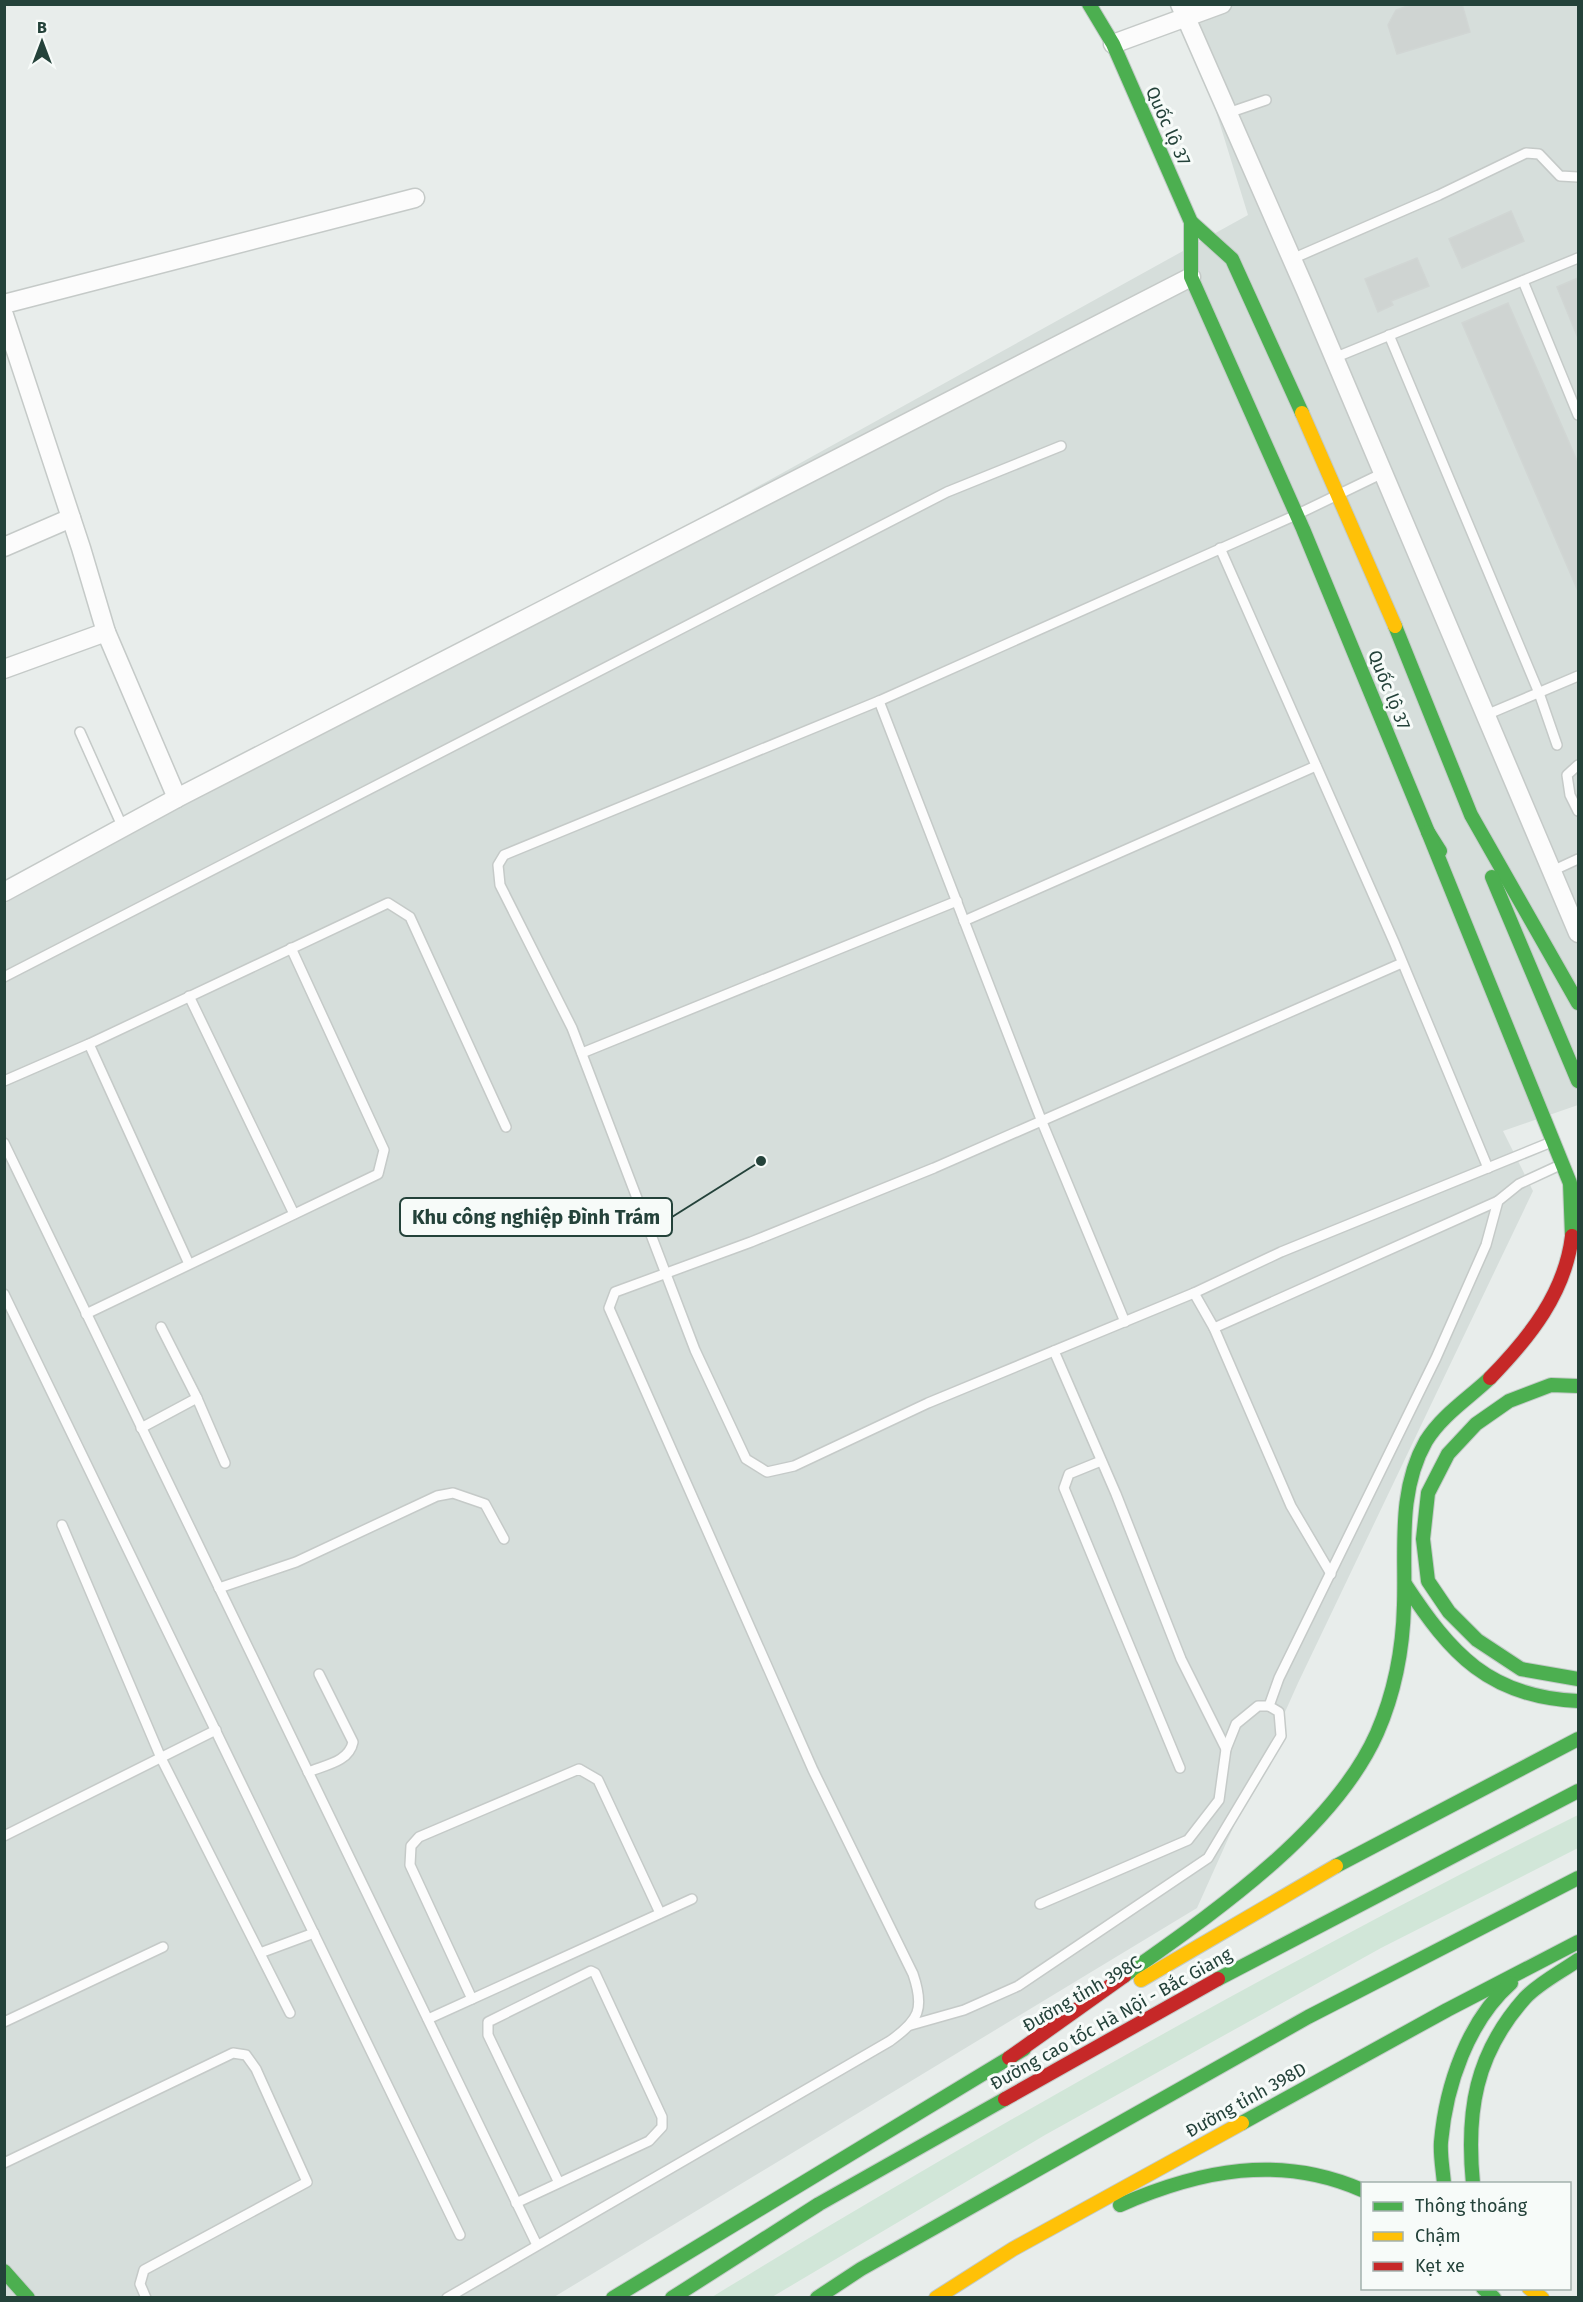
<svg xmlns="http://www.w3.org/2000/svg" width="1583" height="2302" font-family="'Fira Sans',sans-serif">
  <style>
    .built { fill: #d6dedb }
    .green { fill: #d1e6d8 }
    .building { fill: #cfd4d2; stroke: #d1d6d4; stroke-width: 1.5 }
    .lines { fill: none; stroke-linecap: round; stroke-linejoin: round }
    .lane-casing { stroke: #c5cac8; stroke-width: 12 }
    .street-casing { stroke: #c5cac8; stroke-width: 21 }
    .fast-casing { stroke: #c3cbc8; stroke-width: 16 }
    .slow-casing { stroke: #c3cbc8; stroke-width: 16 }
    .jam-casing { stroke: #c3cbc8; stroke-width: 16 }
    .lane { stroke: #fcfcfc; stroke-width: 9 }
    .street { stroke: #fcfcfc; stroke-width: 18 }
    .fast { stroke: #4caf50; stroke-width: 14 }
    .slow { stroke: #ffc107; stroke-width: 14 }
    .jam { stroke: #c62828; stroke-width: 14 }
    .labels { text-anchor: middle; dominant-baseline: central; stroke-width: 6; stroke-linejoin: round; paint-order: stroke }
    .street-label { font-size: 18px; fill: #24423a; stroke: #f7fbf9 }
    .leader { fill: none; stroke: #24423a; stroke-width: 2 }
    .callout-dot { fill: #24423a; stroke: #f7fbf9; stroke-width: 2 }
    .callout { fill: #f7fbf9; stroke: #24423a; stroke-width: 2 }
    .callout-label { font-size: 20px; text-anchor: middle; font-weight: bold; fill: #24423a }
  </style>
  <rect width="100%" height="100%" fill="#e8edeb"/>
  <path class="built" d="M1183,5H1578V1105L1503,1131L1533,1191L1298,1683L1197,1908L554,2297H5L4,904L1248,215Z"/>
  <path class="green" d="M1578,1815V1848L1381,1948L1045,2135L772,2297H712C866,2202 1023,2112 1181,2024C1312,1952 1444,1881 1578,1815Z"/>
  <g class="building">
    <path d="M1413,4H1462L1470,32L1397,54L1388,25L1396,10Z"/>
    <path d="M1511,211L1524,241L1462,268L1449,239Z"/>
    <path d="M1417,258L1429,286L1391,301L1393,305L1378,312L1365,279Z"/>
    <path d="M1578,278V338L1557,287Z"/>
    <path d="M1508,303L1578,463V591L1462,323Z"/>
  </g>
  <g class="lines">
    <defs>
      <g id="lane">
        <path d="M1228,113L1266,100"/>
        <path d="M1292,259L1439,195L1526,153L1539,154L1560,176L1578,177"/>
        <path d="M1523,281L1578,415"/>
        <path d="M1389,335L1539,693L1557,745"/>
        <path d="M1334,358L1578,258"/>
        <path d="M1383,473L1296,515L879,701L504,855L498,865L500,885L572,1028L695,1350L746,1459L767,1472L794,1466L928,1403L1194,1293L1281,1252L1549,1143"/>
        <path d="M1220,548L1394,942L1488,1168"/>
        <path d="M879,701L1042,1122L1125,1322"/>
        <path d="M1486,715L1578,676"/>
        <path d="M80,732L123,828"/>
        <path d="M1578,765L1567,775L1570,795L1578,811"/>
        <path d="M1552,871L1578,859"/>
        <path d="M964,921L1316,766"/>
        <path d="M4,977L947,492L1061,446"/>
        <path d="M189,996L294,1214"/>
        <path d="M89,1044L189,1264"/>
        <path d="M582,1053L957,901"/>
        <path d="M4,1081L89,1044L388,903L410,917L506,1127"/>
        <path d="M4,1143L537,2245"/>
        <path d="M1194,1293L1214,1328L1291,1506L1331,1574"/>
        <path d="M4,1294L460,2235"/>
        <path d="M86,1314L378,1174L384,1150L291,948"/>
        <path d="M161,1327L197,1398L225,1463"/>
        <path d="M1214,1328L1498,1201"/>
        <path d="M1054,1351L1116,1494L1181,1659L1226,1749"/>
        <path d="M141,1428L197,1398"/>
        <path d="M1101,1461L1069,1474L1064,1488L1180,1768"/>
        <path d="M62,1525L161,1758L290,2013"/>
        <path d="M219,1588L296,1562L437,1496L453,1493L485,1504L504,1539"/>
        <path d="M308,1772C325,1765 349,1762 353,1742L319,1674"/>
        <path d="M4,1836L216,1730"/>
        <path d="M1040,1904L1188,1840L1219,1800L1226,1749L1236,1724L1258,1706H1269"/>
        <path d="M260,1953L314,1933"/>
        <path d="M472,1999L410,1865L411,1846L419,1837L579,1769L598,1780L660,1913"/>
        <path d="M428,2019L692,1899"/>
        <path d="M4,2022L163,1947"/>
        <path d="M911,2025L964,2010L1018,1986L1208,1858L1281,1736L1279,1712L1269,1706L1279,1678L1436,1358L1486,1245L1498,1201L1519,1184L1558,1166"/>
        <path d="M4,2163L233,2053L246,2055L256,2069L307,2182L144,2270L140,2284L146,2298"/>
        <path d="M516,2203L649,2141L662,2127V2117L595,1973L591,1971L488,2022V2035L559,2183"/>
        <path d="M447,2298L890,2041C919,2020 925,2009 913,1974L813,1770L609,1308L615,1292L751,1242L934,1168L1402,963"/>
      </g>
      <g id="street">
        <path d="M1180,4L1306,291L1578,933"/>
        <path d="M1113,44L1222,4"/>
        <path d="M4,304L415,198"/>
        <path d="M4,315L81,548L106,632L177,798"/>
        <path d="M4,547L71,518"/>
        <path d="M4,669L106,632"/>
        <path d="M4,892L177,798L1191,277"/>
      </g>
      <g id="fast">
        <path d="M1089,4L1113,44L1191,222L1232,259L1302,413"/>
        <path d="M1191,222V277L1303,529L1428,832L1440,851"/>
        <path d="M1395,626L1471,815L1578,1003"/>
        <path d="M1428,832L1570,1183L1572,1236"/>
        <path d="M1492,877L1578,1081"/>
        <path d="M1578,1386L1551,1385L1509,1401L1476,1424L1448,1454L1428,1493L1423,1539L1428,1581L1449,1612L1477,1640L1521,1669L1578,1679"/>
        <path d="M1405,1584C1451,1654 1489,1697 1578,1701"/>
        <path d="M1336,1866L1578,1739"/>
        <path d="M1124,1976C1210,1915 1333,1832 1377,1733C1394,1694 1403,1648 1404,1605C1406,1550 1397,1492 1426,1441C1442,1415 1469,1398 1490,1378"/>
        <path d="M1218,1979L1578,1791"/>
        <path d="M1242,2123L1447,2010L1578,1942"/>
        <path d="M1444,2184C1443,2170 1440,2156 1441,2142C1446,2085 1468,2021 1511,1983"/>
        <path d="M1473,2184C1466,2112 1475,2054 1525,1998C1539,1983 1561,1972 1578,1960"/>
        <path d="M1120,2205C1200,2170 1280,2154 1362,2190"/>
        <path d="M4,2271L28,2298"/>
        <path d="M1483,2288L1494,2298"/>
        <path d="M613,2298L1024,2049"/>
        <path d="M672,2298L819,2204L1005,2099"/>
        <path d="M817,2298L861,2269L1308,2017L1578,1878"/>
      </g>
      <g id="slow">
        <path d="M1302,413L1395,626"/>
        <path d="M1141,1980L1336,1866"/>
        <path d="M1529,2288L1542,2298"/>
        <path d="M936,2298L1013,2249L1242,2123"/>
      </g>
      <g id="jam">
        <path d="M1490,1378C1530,1337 1565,1293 1572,1236"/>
        <path d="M1009,2058L1124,1976"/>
        <path d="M1005,2099L1218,1979"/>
      </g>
    </defs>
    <use href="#lane" class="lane-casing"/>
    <use href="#street" class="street-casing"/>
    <use href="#fast" class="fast-casing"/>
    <use href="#slow" class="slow-casing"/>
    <use href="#jam" class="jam-casing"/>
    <use href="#lane" class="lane"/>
    <use href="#street" class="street"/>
    <use href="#fast" class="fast"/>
    <use href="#slow" class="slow"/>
    <use href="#jam" class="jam"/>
  </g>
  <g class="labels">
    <g class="street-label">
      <text transform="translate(1168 126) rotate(66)">Quốc lộ 37</text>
      <text transform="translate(1389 690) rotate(68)">Quốc lộ 37</text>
      <text transform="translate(1082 1994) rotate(-30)">Đường tỉnh 398C</text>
      <text transform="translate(1111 2019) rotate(-29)">Đường cao tốc Hà Nội - Bắc Giang</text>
      <text transform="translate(1246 2100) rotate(-29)">Đường tỉnh 398D</text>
    </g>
  </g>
  <path class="leader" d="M761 1161L672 1217"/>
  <circle class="callout-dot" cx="761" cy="1161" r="6"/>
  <rect class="callout" x="400" y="1198" width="272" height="38" rx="6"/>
  <g class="callout-label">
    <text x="536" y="1224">Khu công nghiệp Đình Trám</text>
  </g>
  <rect width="1583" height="2302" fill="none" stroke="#24423a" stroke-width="12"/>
  <rect x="1361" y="2182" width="210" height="108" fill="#f7fbf9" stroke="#a3b1ad" stroke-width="1.5"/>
  <rect x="1373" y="2202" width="30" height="9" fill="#4caf50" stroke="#a3b1ad" stroke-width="1.5"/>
  <text x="1415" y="2212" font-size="18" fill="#24423a">Thông thoáng</text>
  <rect x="1373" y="2232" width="30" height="9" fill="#ffc107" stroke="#a3b1ad" stroke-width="1.5"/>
  <text x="1415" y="2242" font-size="18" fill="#24423a">Chậm</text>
  <rect x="1373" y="2262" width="30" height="9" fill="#c62828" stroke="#a3b1ad" stroke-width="1.5"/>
  <text x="1415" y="2272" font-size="18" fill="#24423a">Kẹt xe</text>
  <g transform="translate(42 42)" stroke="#f7fbf9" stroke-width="4.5" paint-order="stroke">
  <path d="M0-4.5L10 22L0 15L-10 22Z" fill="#24423a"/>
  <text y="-9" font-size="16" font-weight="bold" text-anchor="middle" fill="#24423a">B</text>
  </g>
</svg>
